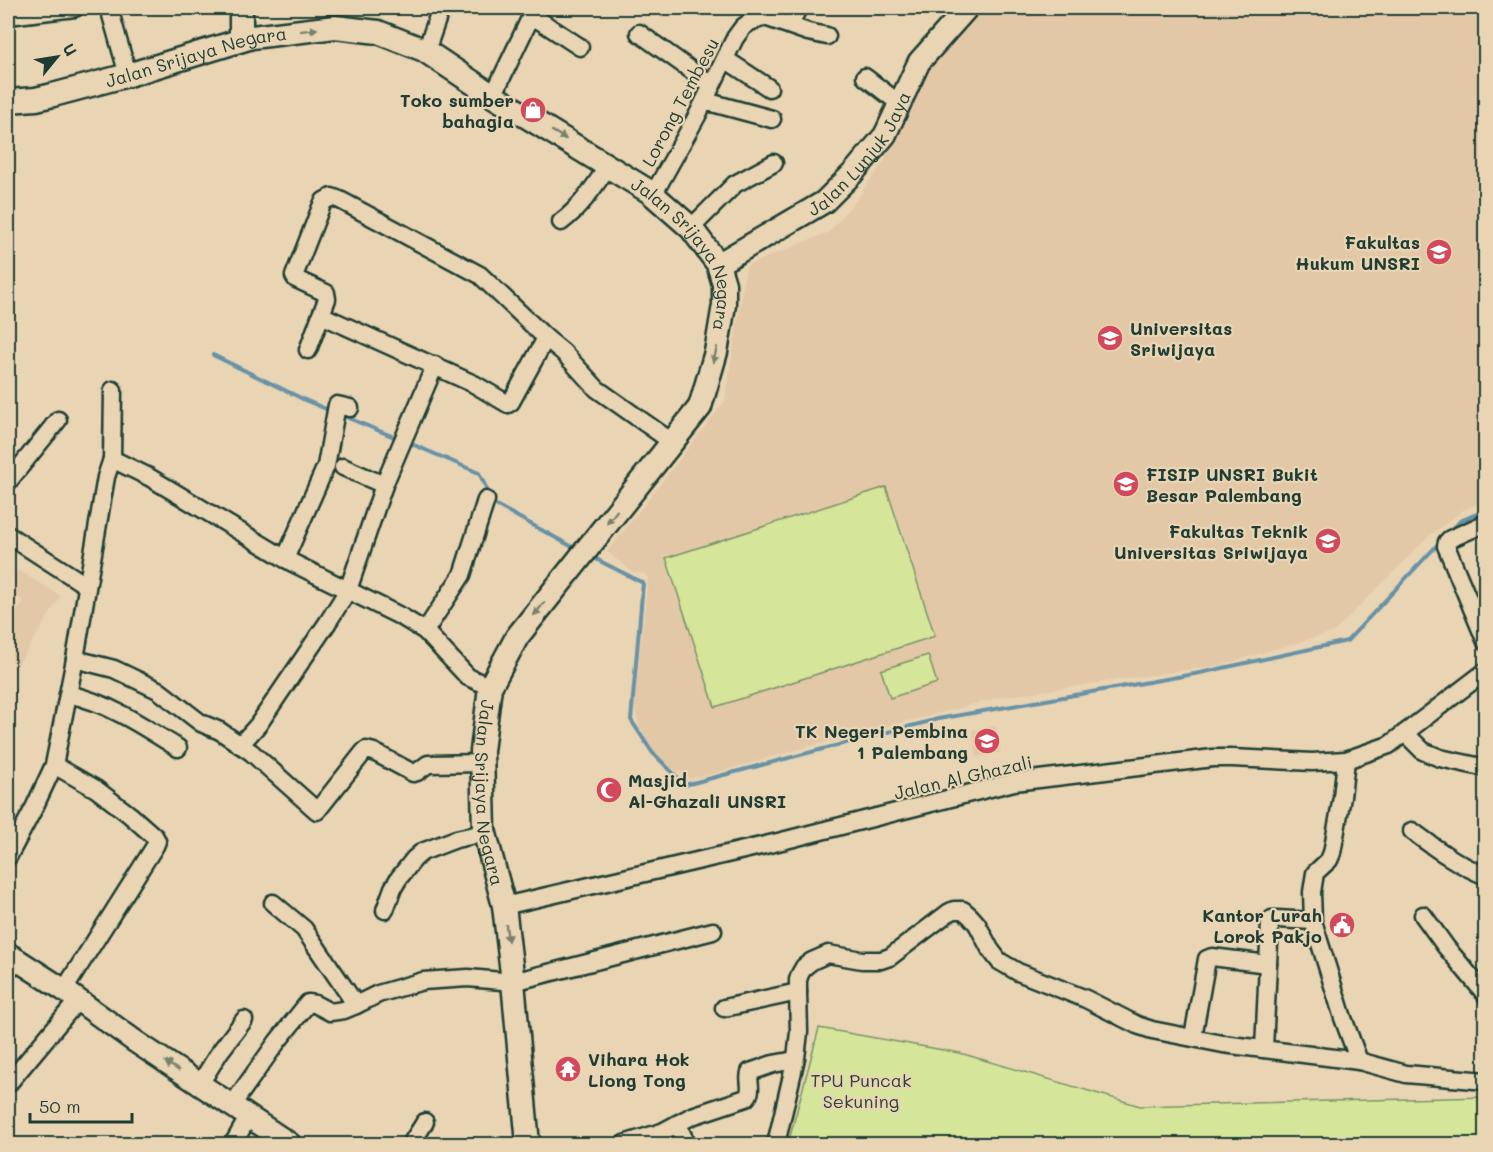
<svg xmlns="http://www.w3.org/2000/svg" width="1493" height="1152" font-family="Mali,sans-serif">
  <style>
    .built { fill: #e3c8a8 }
    .green { fill: #d5e69a; stroke: #7a9267; stroke-width: 1.5 }
    .lines { fill: none; stroke-linecap: round; stroke-linejoin: round }
    .stream { stroke: #6792a7; stroke-width: 4 }
    .minor-casing { stroke: #1f3d34; stroke-width: 21 }
    .tertiary-casing { stroke: #1f3d34; stroke-width: 26 }
    .secondary-casing { stroke: #1f3d34; stroke-width: 27 }
    .minor { stroke: #e9d5b3; stroke-width: 16 }
    .tertiary { stroke: #e9d5b3; stroke-width: 21 }
    .secondary { stroke: #e9d5b3; stroke-width: 22 }
    .oneway { fill: #7a816d }
    .labels { text-anchor: middle; dominant-baseline: central; stroke-width: 4.5; stroke-linejoin: round; paint-order: stroke }
    .street-label { font-size: 18px; fill: #1f3d34; stroke: #e9d5b3 }
    .poi-label { font-size: 18px; font-weight: bold; fill: #1f3d34; stroke: #e9d5b3; text-anchor: end }
    .park-label { font-size: 18px; fill: #284539; stroke: #e9d5b3 }
  </style>
  <rect width="100%" height="100%" fill="#e9d5b3"/>
  <filter id="ink" filterUnits="userSpaceOnUse"><feTurbulence type="fractalNoise" baseFrequency=".0167" numOctaves="2"/><feDisplacementMap in="SourceGraphic" scale="12" xChannelSelector="R" yChannelSelector="G"/><feConvolveMatrix kernelMatrix="1 2 1 2 8 2 1 2 1" color-interpolation-filters="sRGB"/></filter>
  <g filter="url(#ink)">
    <g class="built">
      <path d="M974,8H1485V501L1465,509L1429,536L1334,632L1221,665L1002,697L803,748L716,773L691,779L674,770L655,755L640,728L634,706L648,578L645,574L632,572L607,552L725,401L746,266L829,232L856,200L885,160L892,126L924,63Z"/>
      <path d="M18,570L61,596L18,665L8,658V627L24,601L8,591V587Z"/>
      <path d="M996,726L1001,752L977,757L972,730Z"/>
    </g>
    <g class="green">
      <path d="M886,487L935,636L715,707L666,558Z"/>
      <path d="M928,655L937,683L890,698L881,670Z"/>
      <path d="M819,1028L960,1053L1140,1106L1485,1097V1144H788Z"/>
    </g>
    <g class="lines">
      <g class="stream">
        <path d="M213,355L307,401L331,411"/>
        <path d="M341,415L394,437"/>
        <path d="M407,442L479,473L494,504L578,550"/>
        <path d="M1450,532L1460,521L1486,510"/>
        <path d="M590,556L643,583L631,720L652,752L685,785L938,719L1200,673L1347,641L1440,542"/>
      </g>
      <defs>
        <g id="minor">
          <path d="M109,8L128,75"/>
          <path d="M531,15L580,47"/>
          <path d="M8,16L75,8"/>
          <path d="M790,25L798,8"/>
          <path d="M639,33L712,85"/>
          <path d="M426,51L441,8"/>
          <path d="M725,59L769,88"/>
          <path d="M865,77L900,104"/>
          <path d="M493,96L535,8"/>
          <path d="M705,101L772,119"/>
          <path d="M653,195L697,116L735,38L743,27L750,22L765,17L808,32L827,36"/>
          <path d="M561,222C581,207 594,187 608,166"/>
          <path d="M691,228L735,184L774,163"/>
          <path d="M321,315L327,299L326,293L296,279L294,276L321,207L324,201L332,197L340,200L480,275L546,338L563,352L597,389L672,442"/>
          <path d="M308,350L321,315L474,384L508,404L511,402L546,338"/>
          <path d="M112,459L113,390"/>
          <path d="M343,467L384,485"/>
          <path d="M8,482L58,420"/>
          <path d="M1486,523L1450,539L1447,542L1446,546L1486,642"/>
          <path d="M8,535L87,586"/>
          <path d="M285,559L326,466L337,405L350,408"/>
          <path d="M425,631L462,575L486,500"/>
          <path d="M75,659L114,669L158,690L201,723L220,731L251,752L317,811L363,753L366,750L374,752L413,773L417,772L428,764L482,763"/>
          <path d="M68,694C109,703 143,726 178,748"/>
          <path d="M1405,733L1423,751L1440,758L1486,768"/>
          <path d="M240,745L258,725L328,622L348,590L384,485L435,365"/>
          <path d="M1346,760L1342,797L1332,853L1329,860L1315,873L1312,892L1313,921L1343,1018L1359,1061"/>
          <path d="M54,765L96,789L130,815L155,837L157,841L155,846L64,990"/>
          <path d="M1412,831C1435,848 1458,865 1486,876"/>
          <path d="M8,857L34,808L54,765L75,659L106,477L112,459L149,477L291,562L402,617L425,631L468,677L490,687"/>
          <path d="M273,903L304,929L356,1005"/>
          <path d="M504,906L778,842L1014,782L1213,758H1232L1312,762L1346,760L1389,745L1486,671"/>
          <path d="M385,910L393,888L399,878L414,859L422,852L456,839L484,833"/>
          <path d="M1423,915L1446,947L1486,995"/>
          <path d="M724,1008L798,992"/>
          <path d="M1193,1037L1207,959L1212,957L1268,964"/>
          <path d="M1264,1049L1270,922L1272,919H1277L1313,921"/>
          <path d="M8,1084L78,1000"/>
          <path d="M200,1084L219,1053L244,1020"/>
          <path d="M232,1105L277,1042L308,1003L315,1004L330,1012L344,1010L356,1005L378,994L423,981L468,978L513,982L713,931"/>
          <path d="M677,1124L687,1144"/>
          <path d="M233,1144L249,1116"/>
          <path d="M411,1144L425,1122"/>
          <path d="M624,1144L662,1132L692,1116L746,1098C754,1091 747,1081 750,1072L773,1064L795,1060"/>
          <path d="M776,1144L796,1058L799,1032L798,992V980L800,974L804,967L812,961L828,954L862,960H881L890,957L948,913L954,910H963L970,916L977,924L990,949L999,961L1018,972L1086,999L1137,1025L1152,1030L1223,1044L1359,1061L1406,1074L1486,1081"/>
        </g>
        <g id="tertiary">
          <path id="s1" d="M718,264L824,202L853,173L885,135L919,62L967,8"/>
          <path d="M8,954L64,990L136,1042L290,1144"/>
        </g>
        <g id="secondary">
          <path d="M241,8V40"/>
          <path id="s2" d="M8,101L36,99L53,95L128,75L252,37L335,27L378,32L424,50L493,96L650,192L691,228L718,264L724,284V305L716,352L700,407L517,637L490,687L482,751L484,830L504,906L513,982L528,1144"/>
        </g>
      </defs>
      <use href="#minor" class="minor-casing"/>
      <use href="#tertiary" class="tertiary-casing"/>
      <use href="#secondary" class="secondary-casing"/>
      <use href="#minor" class="minor"/>
      <use href="#tertiary" class="tertiary"/>
      <use href="#secondary" class="secondary"/>
    </g>
    <defs><path id="oneway-solid" d="M-6-.8H1V-3.2L6.5 0L1 3.2V.8H-6Z" transform="scale(1.5)"/></defs>
    <g class="oneway">
      <use href="#oneway-solid" transform="translate(309 30) rotate(-7)"/>
      <use href="#oneway-solid" transform="translate(559 135) rotate(31)"/>
      <use href="#oneway-solid" transform="translate(715 355) rotate(104)"/>
      <use href="#oneway-solid" transform="translate(612 517) rotate(128)"/>
      <use href="#oneway-solid" transform="translate(539 609) rotate(129)"/>
      <use href="#oneway-solid" transform="translate(507 933) rotate(83)"/>
      <use href="#oneway-solid" transform="translate(172 1066) rotate(-147)"/>
    </g>
  </g>
  <defs>
    <symbol id="shop-disc" viewBox="-11 -11 22 22"><circle r="9.5" fill="#d1495b" stroke="#e9d5b3"/><path d="M-5-2.5h2.3a2.7 3.5 0 0 1 5.4 0H5L5.5 6h-11ZM-1.5-2.5h3a1.5 2.3 0 0 0-3 0Z" fill="#fff"/></symbol>
    <symbol id="university-disc" viewBox="-11 -11 22 22"><circle r="9.5" fill="#d1495b" stroke="#e9d5b3"/><path d="M0-5L7-2L0 1L-7-2ZM-4 1L0 2.5L4 1V4Q0 6-4 4Z" fill="#fff"/></symbol>
    <symbol id="school-disc" viewBox="-11 -11 22 22"><circle r="9.5" fill="#d1495b" stroke="#e9d5b3"/><path d="M0-5L7-2L0 1L-7-2ZM-4 1L0 2.5L4 1V4Q0 6-4 4Z" fill="#fff"/></symbol>
    <symbol id="mosque-disc" viewBox="-11 -11 22 22"><circle r="9.5" fill="#d1495b" stroke="#e9d5b3"/><path d="M3.5-4.9A6 6 0 1 0 3.5 4.9A5 5 0 1 1 3.5-4.9Z" fill="#fff"/></symbol>
    <symbol id="civic-disc" viewBox="-11 -11 22 22"><circle r="9.5" fill="#d1495b" stroke="#e9d5b3"/><path d="M-.6-6.5H3V-4.5H.6V-3L4-1V1h2V6H-6V1h2V-1L-.6-3ZM-1.2 2.5V6h2.4V2.5Z" fill="#fff"/></symbol>
    <symbol id="temple-disc" viewBox="-11 -11 22 22"><circle r="9.5" fill="#d1495b" stroke="#e9d5b3"/><path d="M0-6L5-2H3V0L6.5 2.5H4V6H1.5V3h-3V6H-4V2.5H-6.5L-3 0V-2H-5Z" fill="#fff"/></symbol>
  </defs>
  <g fill-rule="evenodd">
    <use href="#shop-disc" x="518" y="95" width="30" height="30"/>
    <use href="#university-disc" x="1424" y="237" width="30" height="30"/>
    <use href="#university-disc" x="1095" y="323" width="30" height="30"/>
    <use href="#university-disc" x="1111" y="469" width="30" height="30"/>
    <use href="#university-disc" x="1313" y="526" width="30" height="30"/>
    <use href="#school-disc" x="972" y="726" width="30" height="30"/>
    <use href="#mosque-disc" x="594" y="775" width="30" height="30"/>
    <use href="#civic-disc" x="1327" y="910" width="30" height="30"/>
    <use href="#temple-disc" x="553" y="1054" width="30" height="30"/>
  </g>
  <g class="labels">
    <g class="street-label">
      <text stroke="none"><textPath href="#s2" startOffset="194">Jalan Srijaya Negara</textPath></text>
      <text transform="translate(680 102) rotate(-62)">Lorong Tembesu</text>
      <text stroke="none"><textPath href="#s1" startOffset="183">Jalan Lunjuk Jaya</textPath></text>
      <text stroke="none"><textPath href="#s2" startOffset="770">Jalan Srijaya Negara</textPath></text>
      <text transform="translate(963 777) rotate(-13)">Jalan Al Ghazali</text>
      <text stroke="none"><textPath href="#s2" startOffset="1400">Jalan Srijaya Negara</textPath></text>
    </g>
    <g class="poi-label">
      <text x="514" y="100">Toko sumber<tspan x="514" dy="21">bahagia</tspan></text>
      <text x="1420" y="242">Fakultas<tspan x="1420" dy="21">Hukum UNSRI</tspan></text>
      <text x="1130" y="328" text-anchor="start">Universitas<tspan x="1130" dy="21">Sriwijaya</tspan></text>
      <text x="1146" y="474" text-anchor="start">FISIP UNSRI Bukit<tspan x="1146" dy="21">Besar Palembang</tspan></text>
      <text x="1308" y="531">Fakultas Teknik<tspan x="1308" dy="21">Universitas Sriwijaya</tspan></text>
      <text x="968" y="731">TK Negeri Pembina<tspan x="968" dy="21">1 Palembang</tspan></text>
      <text x="628" y="780" text-anchor="start">Masjid<tspan x="628" dy="21">Al-Ghazali UNSRI</tspan></text>
      <text x="1322" y="915">Kantor Lurah<tspan x="1322" dy="21">Lorok Pakjo</tspan></text>
      <text x="588" y="1059" text-anchor="start">Vihara Hok<tspan x="588" dy="21">Liong Tong</tspan></text>
    </g>
    <g class="park-label">
      <text x="861" y="1080">TPU Puncak<tspan x="861" dy="21">Sekuning</tspan></text>
    </g>
  </g>
  <rect width="1493" height="1152" fill="none" stroke="#e9d5b3" stroke-width="30"/>
  <rect x="15" y="15" width="1463" height="1122" fill="none" stroke="#1f3d34" stroke-width="2" filter="url(#ink)"/>
  <g transform="translate(57 57) rotate(60)" stroke="#e9d5b3" stroke-width="4.5" paint-order="stroke">
  <path d="M0-4.5L10 22L0 15L-10 22Z" fill="#1f3d34"/>
  <text y="-9" font-size="16" font-weight="bold" text-anchor="middle" fill="#1f3d34">U</text>
  </g>
  <path d="M30 1113v9h102v-9" fill="none" stroke="#1f3d34" stroke-width="3"/>
  <text x="39" y="1113" font-size="18" fill="#1f3d34" stroke="#e9d5b3" stroke-width="4.5" paint-order="stroke">50 m</text>
</svg>
